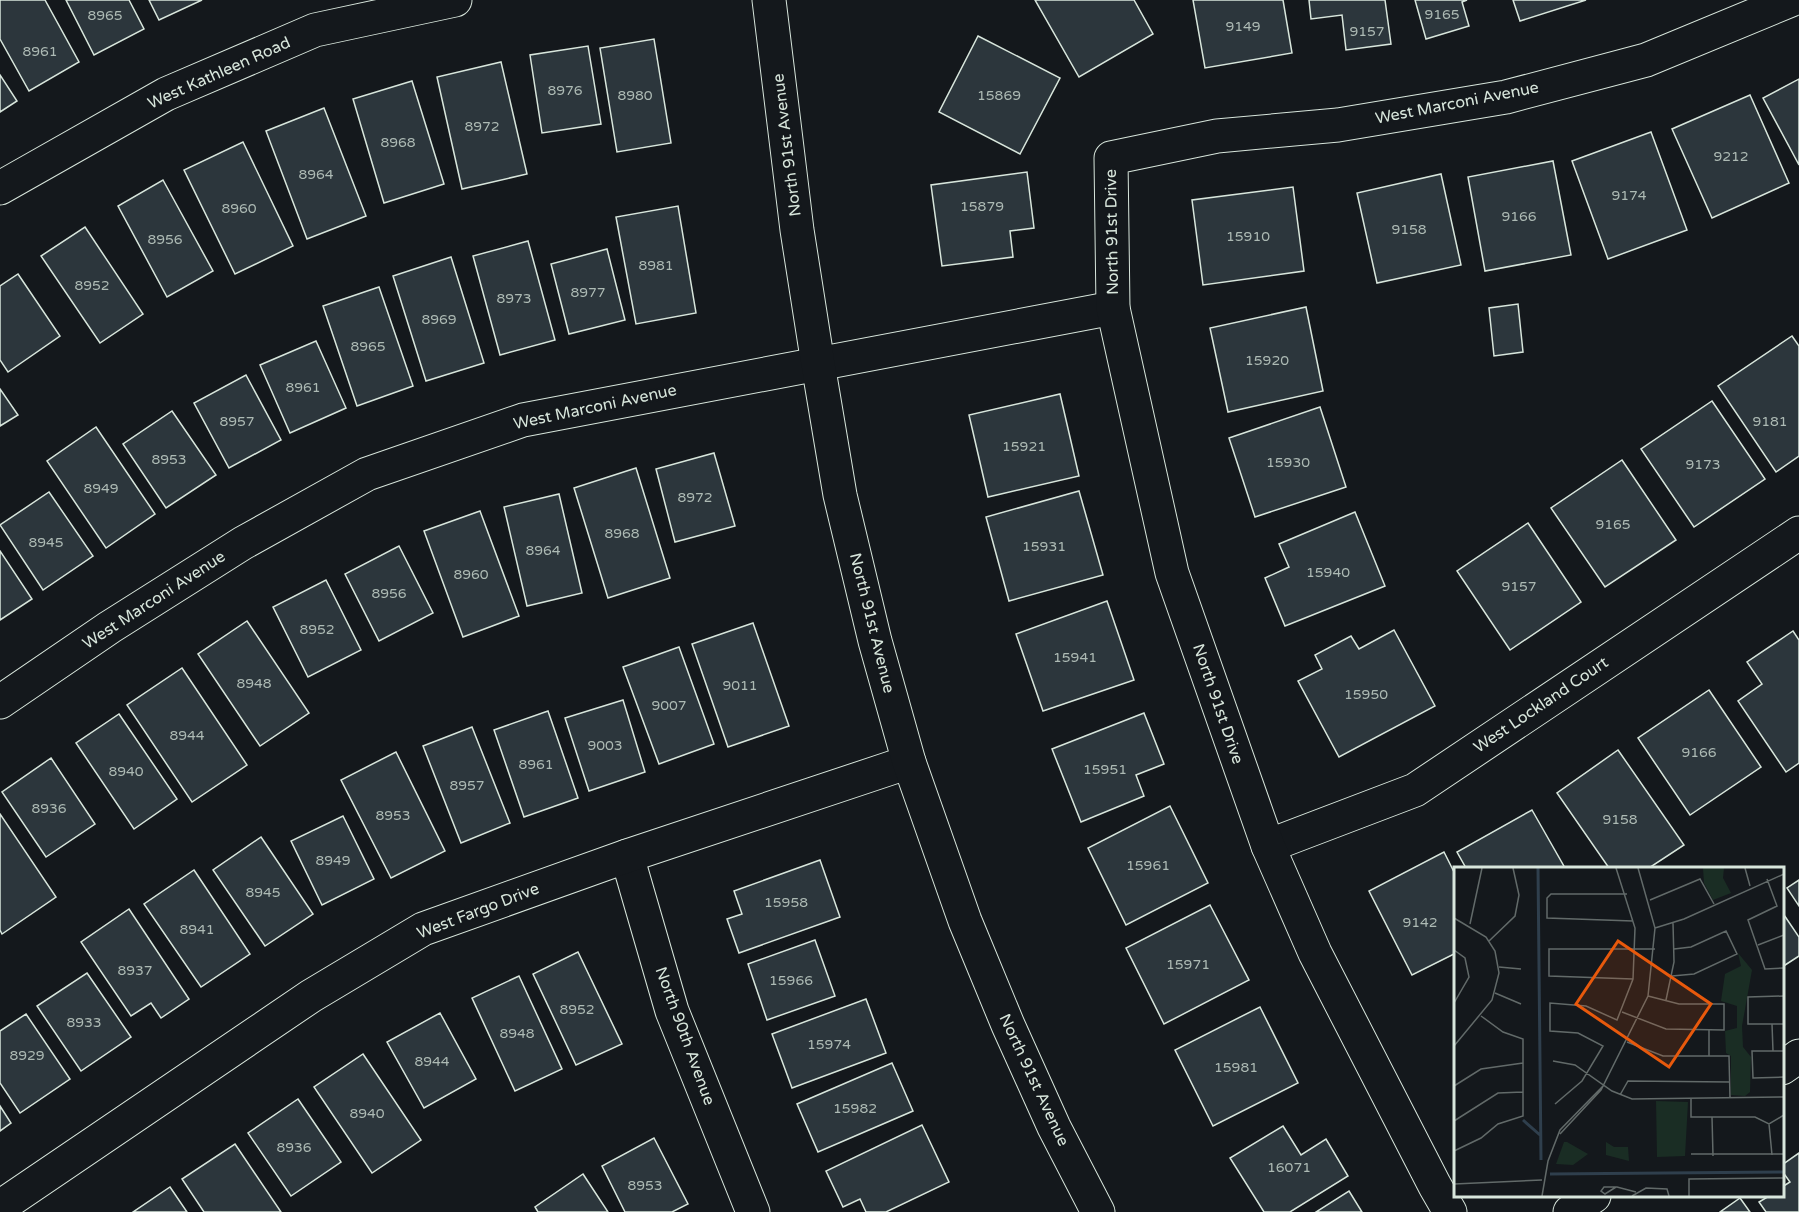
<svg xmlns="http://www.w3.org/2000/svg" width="1799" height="1212" font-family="'Varela Round',sans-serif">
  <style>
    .building { fill: #2c363c; stroke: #d8e6dc; stroke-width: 1.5 }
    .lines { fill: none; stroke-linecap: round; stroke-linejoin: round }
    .minor-casing { stroke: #d8e6dc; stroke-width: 35 }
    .major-casing { stroke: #d8e6dc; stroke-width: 35 }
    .minor { stroke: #14181c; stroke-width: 33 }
    .major { stroke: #14181c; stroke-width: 33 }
    .labels { text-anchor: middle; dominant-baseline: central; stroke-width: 4.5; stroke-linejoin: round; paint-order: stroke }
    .number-label { font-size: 14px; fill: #adbab4 }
    .street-label { font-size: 16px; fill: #d8e6dc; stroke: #14181c }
    .inset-river { fill: none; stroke: #2f3f4d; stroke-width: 3 }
    .inset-road { fill: none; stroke: #626a69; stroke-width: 1.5 }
    .view { fill: #e8590c; fill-opacity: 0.15; stroke: #e8590c; stroke-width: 3 }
    .inset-edge { fill: none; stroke: #d8e6dc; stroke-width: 3 }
  </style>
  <rect width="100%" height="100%" fill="#14181c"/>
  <g class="building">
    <path d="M0,0H45L79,62L29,91L0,39Z"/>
    <path d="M66,0H129L144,29L94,55Z"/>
    <path d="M149,0H202L159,20Z"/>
    <path d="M1035,0H1134L1153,34L1079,77Z"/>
    <path d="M1193,0H1283L1292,53L1205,68Z"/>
    <path d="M1309,0H1385L1391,44L1346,50L1342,15L1311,19Z"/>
    <path d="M1415,0H1467L1462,2L1469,26L1426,39Z"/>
    <path d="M1513,0H1586L1520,21Z"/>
    <path d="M978,36L1060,78L1020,154L939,112Z"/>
    <path d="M654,39L671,143L617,152L600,48Z"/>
    <path d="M588,46L601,124L542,133L530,55Z"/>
    <path d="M501,62L527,174L462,189L437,77Z"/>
    <path d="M0,75L17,101L0,112Z"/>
    <path d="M1799,79V165L1763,98Z"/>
    <path d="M412,81L444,184L384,203L353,99Z"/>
    <path d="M1750,95L1789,183L1712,218L1672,129Z"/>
    <path d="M324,108L366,216L307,239L266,131Z"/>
    <path d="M1651,132L1687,230L1608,259L1572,161Z"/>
    <path d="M243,142L293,246L235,274L184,170Z"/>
    <path d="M1553,161L1571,255L1485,271L1468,177Z"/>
    <path d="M1027,172L1034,228L1010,231L1013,257L942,266L931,185Z"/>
    <path d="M1441,174L1461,265L1377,283L1357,193Z"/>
    <path d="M163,180L213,271L167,297L118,206Z"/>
    <path d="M1293,187L1304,271L1203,285L1192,200Z"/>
    <path d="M678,206L696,313L636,324L616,217Z"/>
    <path d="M85,227L143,314L100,343L41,256Z"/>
    <path d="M528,241L555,340L500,355L473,256Z"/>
    <path d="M607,249L625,320L569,334L551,264Z"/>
    <path d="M451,257L484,363L426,381L393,276Z"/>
    <path d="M18,274L60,336L8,372L0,360V286Z"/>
    <path d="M379,287L413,386L357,406L323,306Z"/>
    <path d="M1518,304L1523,352L1494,356L1489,308Z"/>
    <path d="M1306,307L1323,391L1228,412L1210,328Z"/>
    <path d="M1792,336L1799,346V456L1776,472L1718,386Z"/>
    <path d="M316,341L346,408L290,433L260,365Z"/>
    <path d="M246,375L281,440L229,468L194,403Z"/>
    <path d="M0,389L18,415L0,426Z"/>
    <path d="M1060,394L1079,476L988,497L969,415Z"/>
    <path d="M1712,401L1765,479L1694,527L1641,449Z"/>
    <path d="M1320,407L1346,487L1255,517L1229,438Z"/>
    <path d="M172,411L216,475L166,508L123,444Z"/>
    <path d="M96,427L155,514L106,548L47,461Z"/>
    <path d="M714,453L735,526L675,542L656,469Z"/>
    <path d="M1622,460L1676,540L1605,587L1551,508Z"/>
    <path d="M636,468L670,578L608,598L574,488Z"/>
    <path d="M1079,491L1103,575L1009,601L986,517Z"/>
    <path d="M49,492L93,556L43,590L0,525Z"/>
    <path d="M559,494L582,593L527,606L504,507Z"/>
    <path d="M480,511L519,616L463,637L424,531Z"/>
    <path d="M1355,512L1385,586L1285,626L1265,578L1289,567L1279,544Z"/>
    <path d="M1528,523L1581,602L1510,650L1457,571Z"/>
    <path d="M399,546L433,613L379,641L345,574Z"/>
    <path d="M0,551L32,599L0,620Z"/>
    <path d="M326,580L361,650L308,677L273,607Z"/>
    <path d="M1107,601L1134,680L1043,711L1016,634Z"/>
    <path d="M247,621L309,713L260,746L198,654Z"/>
    <path d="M753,623L789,726L728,747L692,644Z"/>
    <path d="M1394,630L1435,706L1339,757L1298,681L1322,669L1315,655L1351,636L1359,649Z"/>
    <path d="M1793,631L1799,640V763L1786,772L1738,701L1762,684L1747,662Z"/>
    <path d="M679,647L714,744L659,764L623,667Z"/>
    <path d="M182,668L247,765L192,802L127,705Z"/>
    <path d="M1709,690L1761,767L1690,815L1638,738Z"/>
    <path d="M623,700L645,772L589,791L565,718Z"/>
    <path d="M548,711L578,798L524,817L494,730Z"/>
    <path d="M1144,713L1164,764L1136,775L1144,796L1081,822L1052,749Z"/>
    <path d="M119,714L177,799L134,829L76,743Z"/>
    <path d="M472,727L510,823L461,843L423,746Z"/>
    <path d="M1618,750L1684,845L1649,868H1609L1557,793Z"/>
    <path d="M396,752L445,851L391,878L341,780Z"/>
    <path d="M51,758L95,824L46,857L2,792Z"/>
    <path d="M1170,806L1208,883L1126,925L1088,848Z"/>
    <path d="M1532,810L1565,868H1466L1457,852Z"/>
    <path d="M0,814L56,897L2,934L0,930Z"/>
    <path d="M343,816L374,879L322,905L291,841Z"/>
    <path d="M261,837L313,914L265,946L213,870Z"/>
    <path d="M1444,852L1456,876V953L1412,975L1369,891Z"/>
    <path d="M820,860L840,917L739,953L727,919L742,914L734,891Z"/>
    <path d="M194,870L250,954L201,987L144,904Z"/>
    <path d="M1799,880V906L1787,888Z"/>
    <path d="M1210,905L1249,980L1164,1024L1126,948Z"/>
    <path d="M129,909L189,999L161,1018L151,1003L131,1016L81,942Z"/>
    <path d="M1782,912L1799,937V956L1782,967Z"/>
    <path d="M815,940L835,996L767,1020L748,964Z"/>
    <path d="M578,952L622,1044L576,1065L533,974Z"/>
    <path d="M87,973L131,1037L81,1071L37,1006Z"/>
    <path d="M519,976L562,1069L515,1091L472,998Z"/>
    <path d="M866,999L886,1053L792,1088L772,1034Z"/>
    <path d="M1260,1007L1298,1083L1213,1126L1175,1050Z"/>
    <path d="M440,1013L476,1079L424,1108L387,1042Z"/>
    <path d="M26,1014L70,1079L20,1113L0,1083V1031Z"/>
    <path d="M363,1054L421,1140L372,1173L314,1087Z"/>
    <path d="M892,1063L913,1111L818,1152L797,1104Z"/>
    <path d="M298,1099L341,1162L291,1196L248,1133Z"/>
    <path d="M0,1106L11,1123L0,1131Z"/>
    <path d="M922,1125L949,1182L886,1212H866L860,1199L843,1207L826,1171Z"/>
    <path d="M1283,1126L1301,1155L1326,1139L1348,1176L1290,1212H1264L1230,1158Z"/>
    <path d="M654,1138L688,1204L672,1212H625L602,1166Z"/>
    <path d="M235,1144L281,1212H204L182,1179Z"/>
    <path d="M1799,1153V1212H1766L1759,1202L1769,1196H1782V1187L1790,1182L1782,1171V1165Z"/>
    <path d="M583,1174L608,1212H538L535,1207Z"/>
    <path d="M170,1187L187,1212H133Z"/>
    <path d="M1349,1191L1362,1212H1316Z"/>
    <path d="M1740,1198L1750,1212H1720Z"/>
  </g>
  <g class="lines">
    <defs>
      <g id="minor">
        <path d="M0,188L166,94L315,30L455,0"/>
        <path d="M0,702L110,627L243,543L367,474L523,420L1113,308"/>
        <path d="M1268,846L1415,790L1799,533"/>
        <path d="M627,856L672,1011L753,1212"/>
        <path d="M1782,1068L1799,1056"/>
        <path d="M0,1207L311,996L423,929L627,856L909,762"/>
        <path d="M1450,1212L1435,1186L1315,953L1268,846L1172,573L1113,308L1111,158L1217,136L1338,125L1506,97L1646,60L1791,0"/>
        <path d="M1570,1212L1594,1196"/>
      </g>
      <path id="major" d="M769,0L797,230L818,364L840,495L875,641L909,762L965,921L1008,1025L1054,1127L1098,1212"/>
    </defs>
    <use href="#minor" class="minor-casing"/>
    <use href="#major" class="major-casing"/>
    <use href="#minor" class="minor"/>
    <use href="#major" class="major"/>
  </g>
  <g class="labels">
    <g class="number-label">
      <text x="1442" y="14">9165</text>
      <text x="105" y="15">8965</text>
      <text x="1243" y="26">9149</text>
      <text x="1367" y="31">9157</text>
      <text x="40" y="51">8961</text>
      <text x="565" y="90">8976</text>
      <text x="635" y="95">8980</text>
      <text x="999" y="95">15869</text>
      <text x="482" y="126">8972</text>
      <text x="398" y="142">8968</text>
      <text x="1731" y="156">9212</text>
      <text x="316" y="174">8964</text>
      <text x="1629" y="195">9174</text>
      <text x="982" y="206">15879</text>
      <text x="239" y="208">8960</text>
      <text x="1519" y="216">9166</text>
      <text x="1409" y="229">9158</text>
      <text x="1248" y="236">15910</text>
      <text x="165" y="239">8956</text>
      <text x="656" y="265">8981</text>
      <text x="92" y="285">8952</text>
      <text x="588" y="292">8977</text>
      <text x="514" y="298">8973</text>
      <text x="439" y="319">8969</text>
      <text x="368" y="346">8965</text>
      <text x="1267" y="360">15920</text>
      <text x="303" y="387">8961</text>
      <text x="237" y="421">8957</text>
      <text x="1770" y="421">9181</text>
      <text x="1024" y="446">15921</text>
      <text x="169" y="459">8953</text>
      <text x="1288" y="462">15930</text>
      <text x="1703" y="464">9173</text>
      <text x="101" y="488">8949</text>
      <text x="695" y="497">8972</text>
      <text x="1613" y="524">9165</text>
      <text x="622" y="533">8968</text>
      <text x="46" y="542">8945</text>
      <text x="1044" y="546">15931</text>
      <text x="543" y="550">8964</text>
      <text x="1328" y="572">15940</text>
      <text x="471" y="574">8960</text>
      <text x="1519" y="586">9157</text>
      <text x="389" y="593">8956</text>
      <text x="317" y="629">8952</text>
      <text x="1075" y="657">15941</text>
      <text x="254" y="683">8948</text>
      <text x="740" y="685">9011</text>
      <text x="1366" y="694">15950</text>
      <text x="669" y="705">9007</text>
      <text x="187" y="735">8944</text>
      <text x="605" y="745">9003</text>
      <text x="1699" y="752">9166</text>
      <text x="536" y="764">8961</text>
      <text x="1105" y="769">15951</text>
      <text x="126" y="771">8940</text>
      <text x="467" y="785">8957</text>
      <text x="49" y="808">8936</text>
      <text x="393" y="815">8953</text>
      <text x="1620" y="819">9158</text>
      <text x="333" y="860">8949</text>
      <text x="1148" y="865">15961</text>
      <text x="263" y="892">8945</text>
      <text x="786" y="902">15958</text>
      <text x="1420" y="922">9142</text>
      <text x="197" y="929">8941</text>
      <text x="1188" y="964">15971</text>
      <text x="135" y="970">8937</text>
      <text x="791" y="980">15966</text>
      <text x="577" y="1009">8952</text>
      <text x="84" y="1022">8933</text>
      <text x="517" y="1033">8948</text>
      <text x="829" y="1044">15974</text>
      <text x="27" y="1055">8929</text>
      <text x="432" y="1061">8944</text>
      <text x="1236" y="1067">15981</text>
      <text x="855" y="1108">15982</text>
      <text x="367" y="1113">8940</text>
      <text x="294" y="1147">8936</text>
      <text x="1289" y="1167">16071</text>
      <text x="645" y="1185">8953</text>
    </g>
    <g class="street-label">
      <text transform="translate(219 73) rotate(-24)">West Kathleen Road</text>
      <text transform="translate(1457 103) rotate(-11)">West Marconi Avenue</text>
      <text transform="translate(787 145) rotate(-97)">North 91st Avenue</text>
      <text transform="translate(1112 232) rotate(-91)">North 91st Drive</text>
      <text transform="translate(595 407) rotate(-12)">West Marconi Avenue</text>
      <text transform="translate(154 600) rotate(-33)">West Marconi Avenue</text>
      <text transform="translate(872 623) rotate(76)">North 91st Avenue</text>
      <text transform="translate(1218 704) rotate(71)">North 91st Drive</text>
      <text transform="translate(1541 705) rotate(-34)">West Lockland Court</text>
      <text transform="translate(478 911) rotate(-21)">West Fargo Drive</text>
      <text transform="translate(685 1036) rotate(70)">North 90th Avenue</text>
      <text transform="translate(1034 1080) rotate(65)">North 91st Avenue</text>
    </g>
  </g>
  <g transform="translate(1454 867)">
    <rect width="330" height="330" fill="#14181c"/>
    <path d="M249,1H270L269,11L277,26L259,33L250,16ZM284,86L298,103L288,159L289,180L297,190L296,225L291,229L277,228V189L272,186L271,164L283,161V139L267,134L271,107L287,99ZM202,234L234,235L231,289L203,290ZM110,275H113L134,287L119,298L102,297ZM152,275L160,280H174L175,294L152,288Z" fill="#1a2d24"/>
    <path class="inset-river" d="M84,1L87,293M69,253L86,268M96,307L330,305"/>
    <path class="inset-road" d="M291,1L296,19M313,12L323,39L294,53L311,102L330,101M173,27H97L93,31V51L179,54M196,33L246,12L260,37M0,51L32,70L41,84L45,106L38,133L0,179M16,57L28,1M201,61L230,52L330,7M35,74L61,49L65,28L59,1M304,78L330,68M0,83L11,91L15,110L0,136M45,100L67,102M218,109L240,107L283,87L272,64L237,80L220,82M179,112L95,109V82H201M41,126L67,137M330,129L294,130V157H330M212,133L220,95L219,56M168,145L212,162L270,163V137H225L194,129M318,157L319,184M255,163V189M173,175L209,189H275L276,231M330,184H298L299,211L330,210M99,194L121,198L158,224L178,232L330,230M0,219L27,202L69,196M166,228L174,214L276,215M237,232V250H301L315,257L330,248M101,237L128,214L149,179L124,166L96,164V136L132,139L163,153L179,112L181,61L162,1M258,250L259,289M0,254L44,226L69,225M315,257L318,288M106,267L147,223L194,129L201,61L184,1M0,284L27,271L44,257L69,249V172L49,165L27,149M237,287H330M0,317L88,313M162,320L151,327L147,324L150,320H163L182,325M88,329L94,294L106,263L149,219M178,329L192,321L213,322L215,329M235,329V312L330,311"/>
    <path class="view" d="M164,74L257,137L215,200L122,137Z"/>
    <rect width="330" height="330" class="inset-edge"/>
  </g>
</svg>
